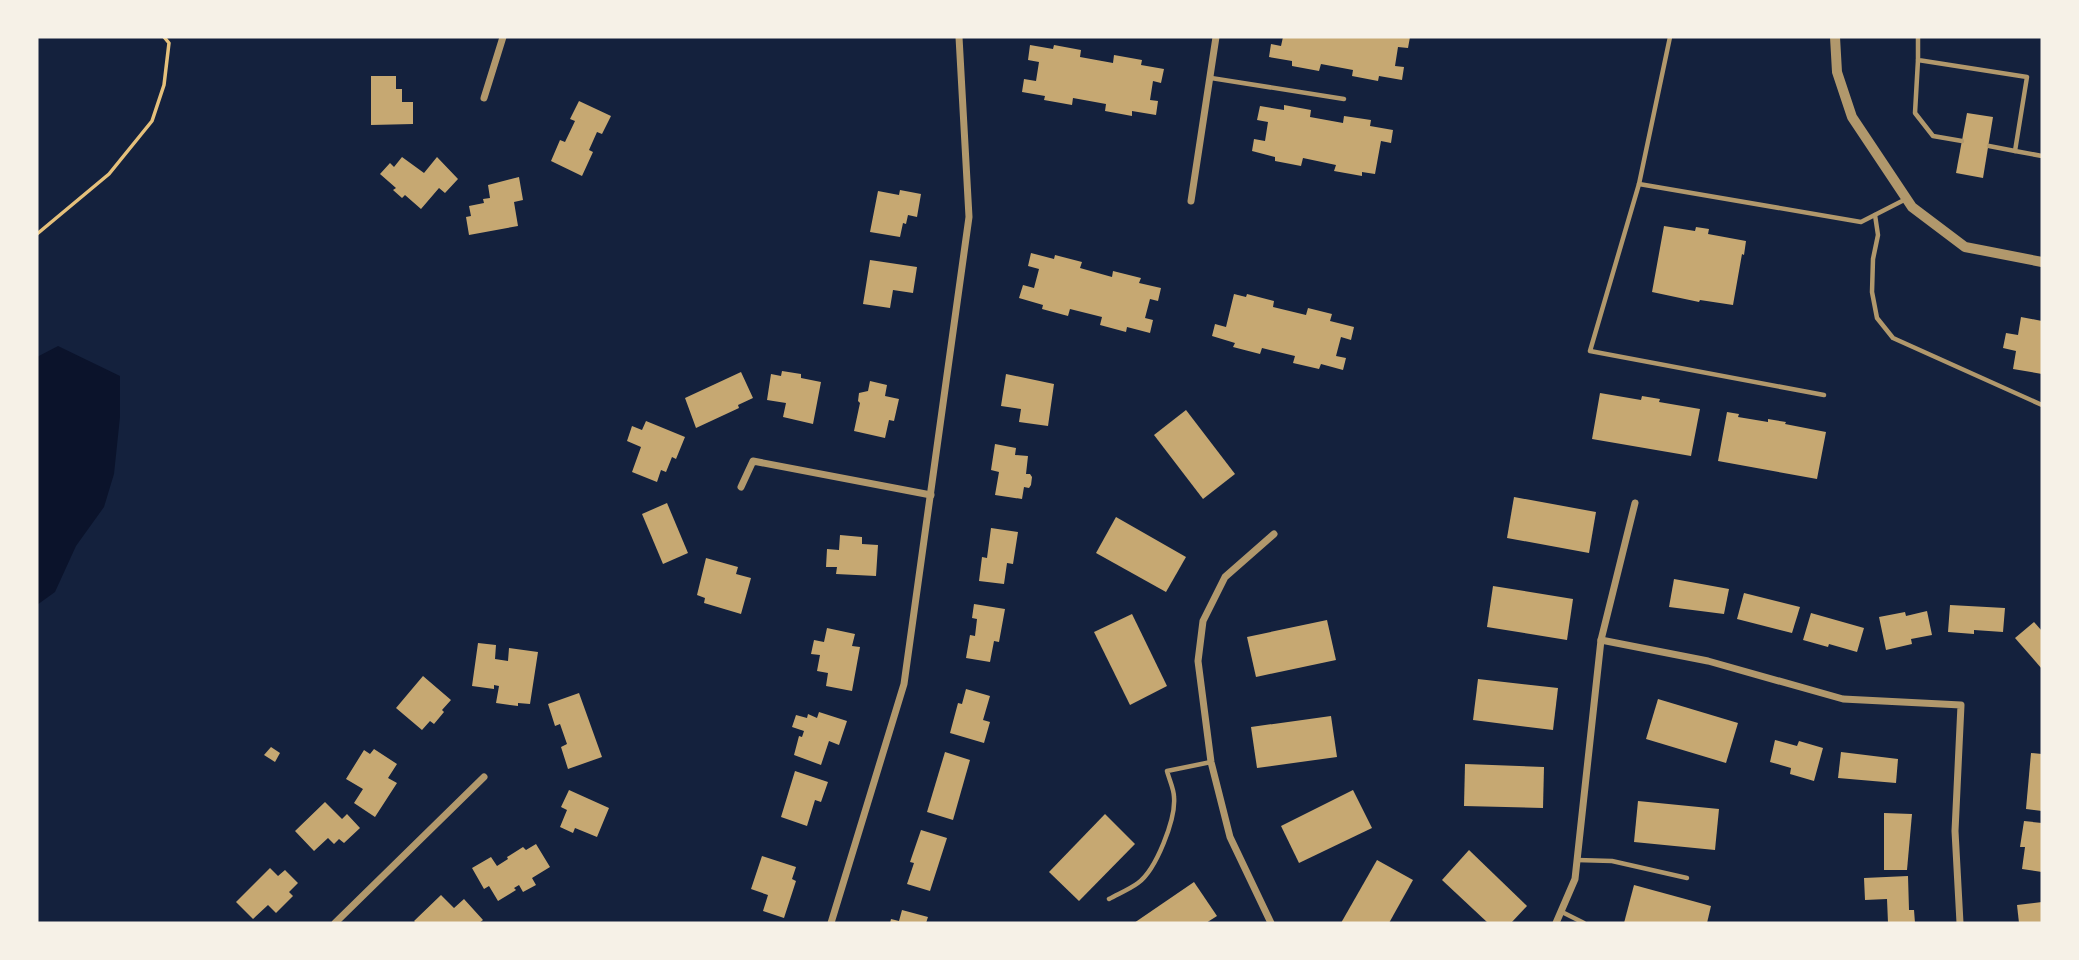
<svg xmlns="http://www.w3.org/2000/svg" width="2079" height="960" font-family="Commissioner,sans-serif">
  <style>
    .water { fill: #0b132b }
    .building { fill: #c6a872 }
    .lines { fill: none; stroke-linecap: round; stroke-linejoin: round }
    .path { stroke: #e5c07b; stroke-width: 3.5 }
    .service { stroke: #b1986c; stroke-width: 4.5 }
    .minor { stroke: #b1986c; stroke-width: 7 }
    .tertiary { stroke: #b1986c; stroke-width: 10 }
  </style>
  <rect width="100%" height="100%" fill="#14213d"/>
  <path class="water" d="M58,346L120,376V417L114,474L104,507L76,546L55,592L37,605V357Z"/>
  <g class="building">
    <path d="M1283,37H1410L1408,48L1398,47L1395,66L1404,67L1402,80L1379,76L1378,81L1352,76L1353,70L1321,64L1319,71L1292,66V61L1269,57L1271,44L1281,46Z"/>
    <path d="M1030,45L1053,49L1054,45L1081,50L1080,57L1113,63L1114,55L1142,60L1141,65L1164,69L1161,83L1153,81L1150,100L1158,101L1156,115L1132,111V116L1105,111L1106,104L1073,98L1072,105L1044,100L1045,96L1022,92L1024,79L1036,81L1039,62L1028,60Z"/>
    <path d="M371,76H396V89H402V102H413V124L371,125Z"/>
    <path d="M579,101L611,116L602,134L597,132L589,150L593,152L582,176L551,161L560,140L565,142L575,121L570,119Z"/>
    <path d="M1284,105L1311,110L1310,117L1343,123L1344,116L1371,120L1370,126L1393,130L1391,143L1381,141L1375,174L1362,172V176L1334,171L1336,165L1303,158L1301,166L1275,161V157L1252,151L1254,139L1265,141L1268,122L1257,120L1260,106L1284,110Z"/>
    <path d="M1967,113L1993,117L1983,178L1956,173Z"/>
    <path d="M402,157L424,173L437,157L458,179L445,193L439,188L421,209L405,195L402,198L393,190L396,188L380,174L390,163L394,167Z"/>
    <path d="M519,177L523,200L514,202L518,226L469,235L466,217L471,216L469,206L484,203L483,199L490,198L488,185Z"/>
    <path d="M900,190L921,194L917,217L908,215L906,224L903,223L900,237L870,232L878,191L899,195Z"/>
    <path d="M1664,226L1695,231L1696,227L1709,229L1708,234L1746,241L1744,255L1742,254L1733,305L1700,300L1699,302L1652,292Z"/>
    <path d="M1031,253L1054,259L1055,255L1082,262L1080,268L1112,277L1113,271L1141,278L1139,283L1161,288L1158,301L1150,299L1145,318L1153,320L1150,333L1127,327L1126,332L1100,325L1102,317L1070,309L1068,316L1042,309L1043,305L1019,298L1023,285L1034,288L1039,269L1028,266Z"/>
    <path d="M870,260L917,267L913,293L893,290L890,308L863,304Z"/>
    <path d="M1234,294L1246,297L1247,294L1274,301L1273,307L1306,315L1308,308L1332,314L1330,321L1354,327L1351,340L1341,337L1336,356L1346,358L1343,370L1321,364L1319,369L1293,363L1295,356L1262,348L1260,354L1233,347L1235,343L1212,336L1215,324L1226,327Z"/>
    <path d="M2021,317L2042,321V374L2013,369L2016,351L2003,348L2006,333L2018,335Z"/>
    <path d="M782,371L801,374V378L821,382L813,424L783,417L786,403L767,400L771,374L781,376Z"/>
    <path d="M741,372L753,398L738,405L739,408L696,428L685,398Z"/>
    <path d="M1006,374L1054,384L1048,426L1019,422L1021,409L1001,406Z"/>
    <path d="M870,381L887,385L885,396L899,399L894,421L889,420L885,438L854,431L860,403L858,401L859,393L868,391Z"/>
    <path d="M1600,393L1641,400L1642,396L1660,399L1659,402L1700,409L1691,456L1592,439Z"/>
    <path d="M1186,410L1235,474L1203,499L1154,435Z"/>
    <path d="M1727,412L1739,414L1738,417L1768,422V419L1786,422L1785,424L1826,432L1817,479L1718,461Z"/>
    <path d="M646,421L685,437L676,459L672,457L666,472L661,470L657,482L632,472L641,447L627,441L632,426L642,430Z"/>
    <path d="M995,444L1016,448L1015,455L1028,456L1026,474H1030L1032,477L1031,485L1029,488L1024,487L1022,499L995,495L999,472L991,470Z"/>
    <path d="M1514,497L1596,512L1589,553L1507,538Z"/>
    <path d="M667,503L688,553L663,564L642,514Z"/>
    <path d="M1116,517L1186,557L1166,592L1096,553Z"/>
    <path d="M991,528L1018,532L1013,564L1007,563L1004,584L979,581L982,557L987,558Z"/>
    <path d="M840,535L862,537V544L878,545L876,576L836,574L837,567H826L827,549L839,550Z"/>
    <path d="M706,558L738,567L736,574L751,578L741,614L704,603L705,598L697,595Z"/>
    <path d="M1674,579L1729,589L1724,614L1669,607Z"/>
    <path d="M1493,586L1573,599L1567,640L1487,627Z"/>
    <path d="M1744,593L1800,607L1792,633L1737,619Z"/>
    <path d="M974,604L1005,609L999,642L994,641L990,662L966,658L970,635L975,636L977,619L972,618Z"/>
    <path d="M1950,605L2005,608L2003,632L1974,630V634L1948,632Z"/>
    <path d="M1927,611L1932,635L1911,639L1912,644L1886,650L1879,617L1905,612L1906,616Z"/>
    <path d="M1811,613L1864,628L1857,652L1829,644L1828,647L1803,640Z"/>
    <path d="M1132,614L1167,686L1130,705L1094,632Z"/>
    <path d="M1327,620L1336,660L1256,677L1247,637Z"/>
    <path d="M2034,622L2042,631V669L2015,638Z"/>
    <path d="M827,628L855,634L852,646L860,647L852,691L826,686L828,673L817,671L820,655L811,654L814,640L824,642Z"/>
    <path d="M478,643L496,645L495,659L508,661L509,648L538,652L530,704L518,703V706L496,703L499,686L494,685V689L472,686Z"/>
    <path d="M423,676L451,700L442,710L444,712L434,724L430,721L422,730L396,708Z"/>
    <path d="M1478,679L1558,688L1553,730L1473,720Z"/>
    <path d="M966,689L990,696L983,720L990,722L984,743L950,733L958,703L962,704Z"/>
    <path d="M579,693L602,757L568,769L561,747L567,744L560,724L555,726L548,704Z"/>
    <path d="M1658,699L1738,723L1726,763L1646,739Z"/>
    <path d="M819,712L847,721L839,745L829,741L821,765L794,755L799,736L802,737L804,731L792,727L796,715L807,718L808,714L817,718Z"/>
    <path d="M1331,716L1337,757L1257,768L1251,727Z"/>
    <path d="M1775,740L1797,746L1799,741L1823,748L1814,781L1790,774L1791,768L1770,762Z"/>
    <path d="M271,747L280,753L275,762L264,755Z"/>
    <path d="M374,749L397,764L388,778L397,783L375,817L354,803L363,789L346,779L364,750L370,754Z"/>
    <path d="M945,752L970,760L953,820L927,812Z"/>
    <path d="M1841,752L1898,759L1896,783L1838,778Z"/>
    <path d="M2031,753L2042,754V811L2026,809Z"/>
    <path d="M1465,764L1544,767L1543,808L1464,806Z"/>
    <path d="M795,771L828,782L821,802L815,800L807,826L781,817Z"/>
    <path d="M569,790L609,808L597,837L575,828L573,833L560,827L567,810L561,807Z"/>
    <path d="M1353,790L1372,828L1299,863L1281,826Z"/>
    <path d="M1638,801L1719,809L1715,850L1634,842Z"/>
    <path d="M325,802L342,819L347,814L360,828L344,843L339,839L334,844L328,838L314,851L295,831Z"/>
    <path d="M1884,813L1912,814L1907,870H1884Z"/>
    <path d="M1105,814L1135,844L1079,901L1049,872Z"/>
    <path d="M2024,821L2042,823V872L2022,869L2025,847H2020Z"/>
    <path d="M921,830L947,838L930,891L907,884L914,863L910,862Z"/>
    <path d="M536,844L550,867L532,878L536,885L523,892L519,885L514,888L516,890L498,901L489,886L484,889L472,868L491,857L497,866L508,859L507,857L523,847L526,850Z"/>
    <path d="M1469,850L1527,906L1511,923H1488L1442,880Z"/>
    <path d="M762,856L796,867L792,879L796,881L784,918L763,911L768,895L751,889Z"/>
    <path d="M1377,860L1413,880L1389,923H1341Z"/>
    <path d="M270,868L278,876L285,870L298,883L289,892L293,896L276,913L268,905L253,919L236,902Z"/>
    <path d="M1908,876L1909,910H1914L1915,923H1888L1887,899L1865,900L1864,878Z"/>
    <path d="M1194,882L1217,916L1206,923H1134Z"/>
    <path d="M1634,885L1711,906L1707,923H1624Z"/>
    <path d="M441,895L454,908L464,899L483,920L479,923H416L414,921Z"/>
    <path d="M2042,902V923H2019L2017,905Z"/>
    <path d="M902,910L928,917L926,923H890L891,919L899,921Z"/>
  </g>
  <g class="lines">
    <path class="path" d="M37,234L109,174L152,121L164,85L169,43L164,37"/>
    <g class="service">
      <path d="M1670,37L1639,184L1590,351L1824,395"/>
      <path d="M1918,37V60L2027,77L2015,151L2042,156"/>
      <path d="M1918,60L1915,113L1933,136L1962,141"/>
      <path d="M1211,78L1344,99"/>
      <path d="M1989,146L2015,151"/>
      <path d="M1639,184L1861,222L1906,199"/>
      <path d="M1875,215L1878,235L1873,259L1872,292L1877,318L1893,338L2042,405"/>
      <path d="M1577,860L1612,861L1687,878"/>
      <path d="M1109,899C1118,894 1130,889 1138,883C1156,870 1176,819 1174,797C1174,789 1169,779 1167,771L1211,762"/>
      <path d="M1562,912L1584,923"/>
    </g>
    <g class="minor">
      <path d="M484,98L503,37"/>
      <path d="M1191,201L1216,37"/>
      <path d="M741,487L753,461L931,495"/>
      <path d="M1601,640L1708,661L1843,699L1961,705L1955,831L1960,923"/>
      <path d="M335,923L484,777"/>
      <path d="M831,923L904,684L969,217L959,37"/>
      <path d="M1271,923L1230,837L1211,762L1198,661L1203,621L1225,577L1274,534"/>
      <path d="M1556,923L1575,879L1601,640L1635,503"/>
    </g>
    <path class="tertiary" d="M1835,37L1837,72L1852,117L1912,207L1965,247L2042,262"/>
  </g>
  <rect width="2079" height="960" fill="none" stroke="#f6f1e7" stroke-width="77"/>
</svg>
